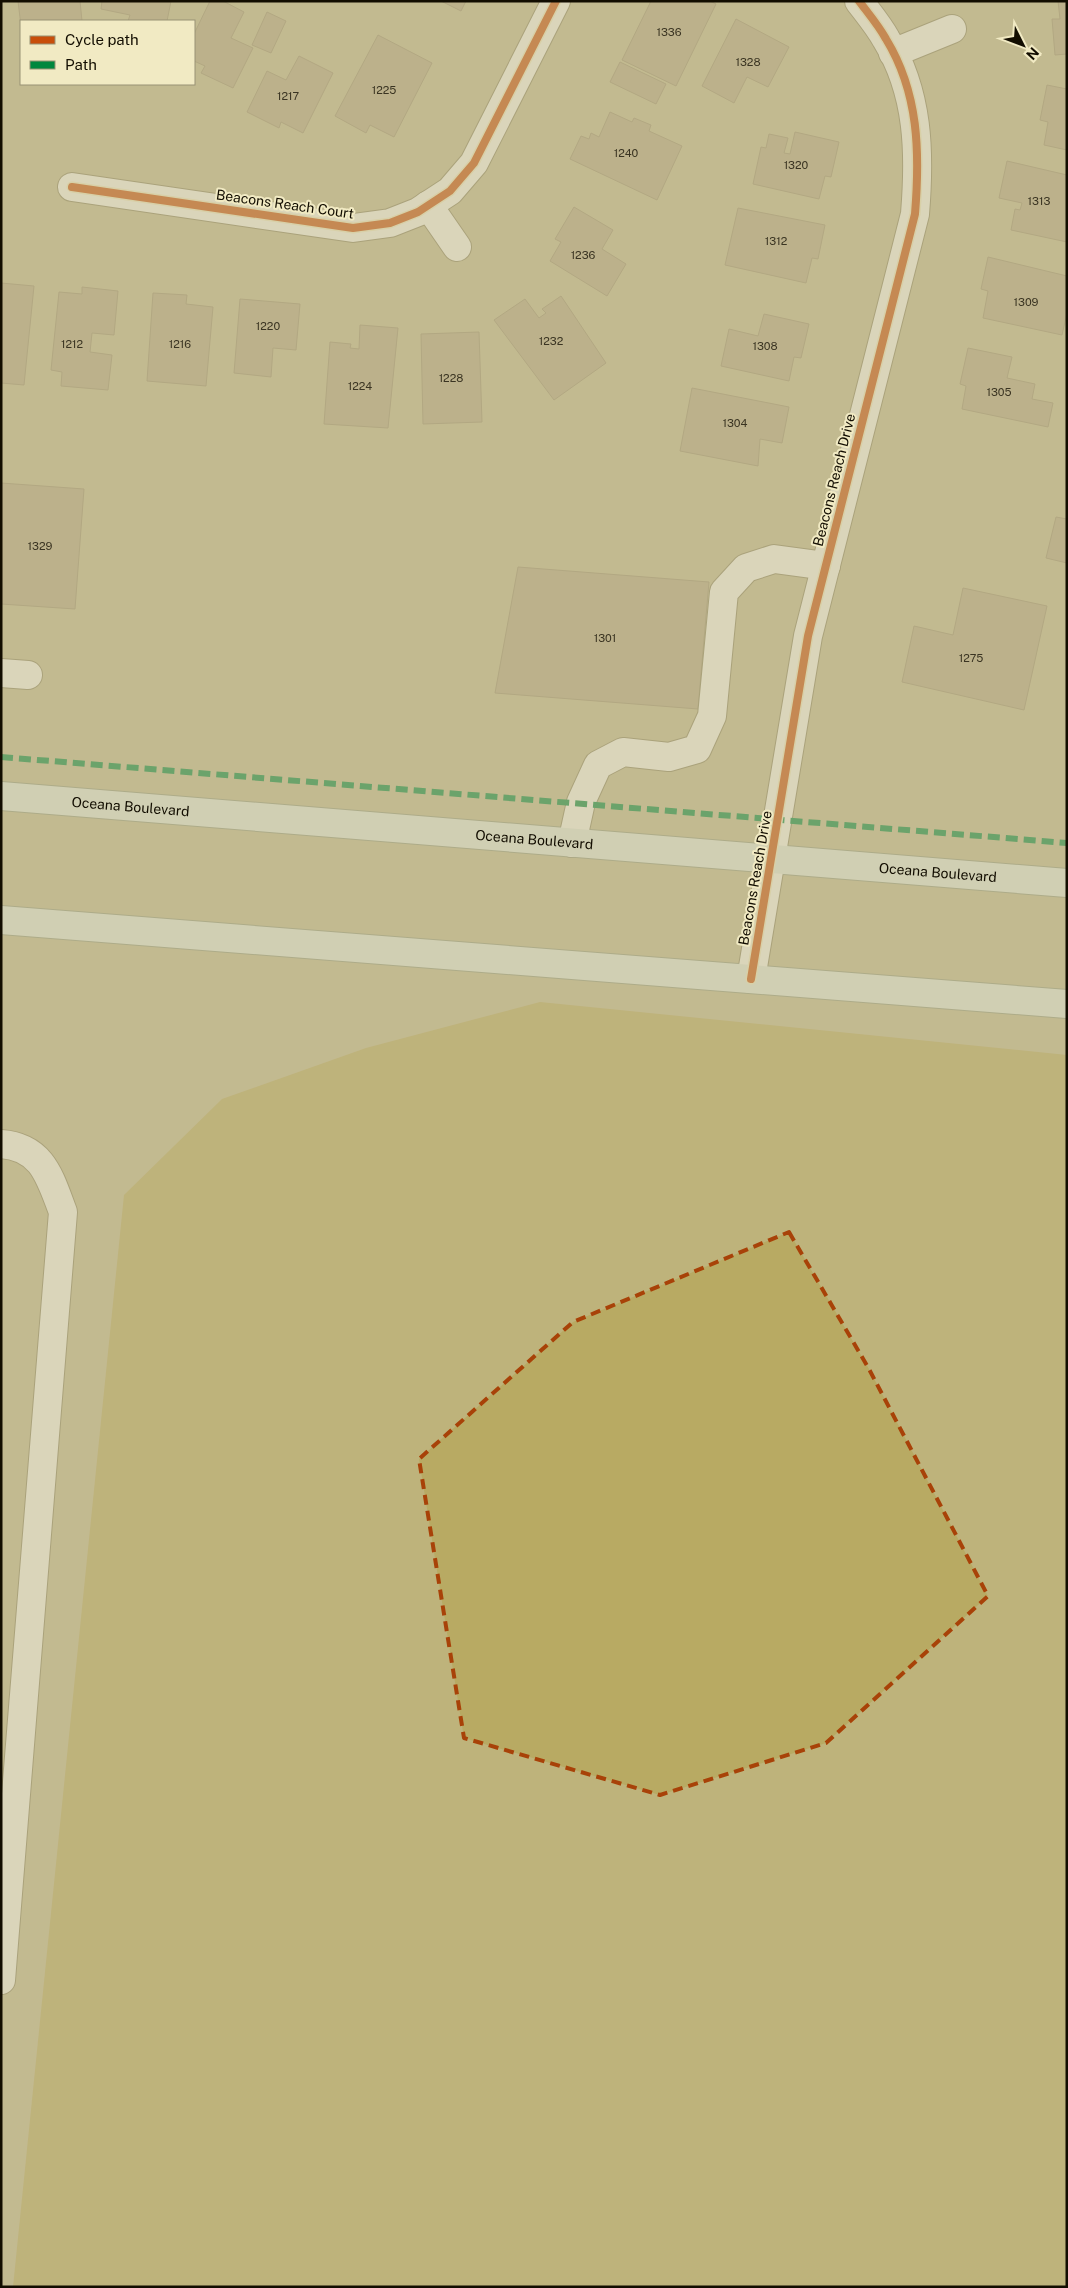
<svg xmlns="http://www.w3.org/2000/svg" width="1068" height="2288" font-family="'Public Sans',sans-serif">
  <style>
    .green { fill: #b8aa63 }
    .building { fill: #b3a786; stroke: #9e9272 }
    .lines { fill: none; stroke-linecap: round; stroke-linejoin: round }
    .minor-casing { stroke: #8c8662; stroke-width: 30 }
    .major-casing { stroke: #939b81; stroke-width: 30 }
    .minor { stroke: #f6f5ee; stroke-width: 28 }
    .major { stroke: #e1e8dd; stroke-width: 28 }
    .quiet { stroke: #00873e; stroke-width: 6; stroke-dasharray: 12 6; stroke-linecap: butt }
    .cycleway-casing { stroke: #f1eac3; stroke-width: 11 }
    .cycleway { stroke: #c84e0a; stroke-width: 8 }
    .marked { fill: none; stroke: #a84208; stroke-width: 4; stroke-dasharray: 10 6; stroke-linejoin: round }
    .labels { text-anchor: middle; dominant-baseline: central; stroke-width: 4; stroke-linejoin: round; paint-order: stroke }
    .number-label { font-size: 11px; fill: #3a3422 }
    .street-label { font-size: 14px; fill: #120d00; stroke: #f1eac3 }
  </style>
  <rect width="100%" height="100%" fill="#c2ba90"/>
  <path class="green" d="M540,1002L1067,1055V2287H13L124,1195L222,1099L366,1048Z"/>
  <g class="building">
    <path d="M18,1H80L82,21H21V26Z"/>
    <path d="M102,1H171L167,21H128L130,15L101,9Z"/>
    <path d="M210,1H223L244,12L231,38L253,48L233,88L201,73L205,66L194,61V34Z"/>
    <path d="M441,1H466L461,11Z"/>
    <path d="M651,1H710L716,4L676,86L622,60Z"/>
    <path d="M1058,1H1067V54L1055,55L1052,19H1060Z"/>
    <path d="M267,12L286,21L271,53L252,45Z"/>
    <path d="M736,19L789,47L768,87L747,77L734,103L702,86Z"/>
    <path d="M378,35L432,63L394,137L370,125L366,133L335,116Z"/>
    <path d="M299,56L333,73L303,133L281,122L279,128L247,112L267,71L286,80Z"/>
    <path d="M620,62L666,84L656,104L610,82Z"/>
    <path d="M1047,85L1067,89V150L1044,145L1048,122L1040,120Z"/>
    <path d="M610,112L632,122L634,118L651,125L649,131L682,146L657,200L570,159L581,136L589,139L591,133L599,137Z"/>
    <path d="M795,132L839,142L831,177L825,176L819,199L753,184L761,147L766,148L769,134L788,138L784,153L790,154Z"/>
    <path d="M1007,161L1067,175V242L1011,230L1015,209L1020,210L1022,203L999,198Z"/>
    <path d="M574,207L613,230L602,249L626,264L607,296L550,261L561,242L555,239Z"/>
    <path d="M738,208L825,225L818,259L812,258L806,283L725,265Z"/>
    <path d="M988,257L1067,276V313L1062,335L983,318L988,291L981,289Z"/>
    <path d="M1,283L34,286L24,385L1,383Z"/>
    <path d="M82,287L118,291L114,335L92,333L90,352L112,355L108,390L61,386L62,372L51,370L59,292L82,294Z"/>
    <path d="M153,293L187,295L186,304L213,307L206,386L147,381Z"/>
    <path d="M561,296L606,363L554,400L494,320L525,299L539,318L546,313L542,309Z"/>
    <path d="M240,299L300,304L296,350L273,348L271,377L234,373Z"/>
    <path d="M764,314L809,324L801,358L794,357L789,381L721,366L729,329L758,336Z"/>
    <path d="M360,325L398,328L388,428L324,424L330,342L351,344L350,348L359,349Z"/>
    <path d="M479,332L482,422L423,424L421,334Z"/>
    <path d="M968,348L1012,357L1007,378L1035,384L1032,399L1053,403L1048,427L962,409L966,386L960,384Z"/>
    <path d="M692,388L789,407L782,443L760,439L758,466L680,451Z"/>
    <path d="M1,483L84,489L75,609L1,604Z"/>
    <path d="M1056,517L1067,519V563L1046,558Z"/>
    <path d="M518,567L709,582L698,709L495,693Z"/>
    <path d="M963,588L1047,606L1024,710L902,682L914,626L953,635Z"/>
  </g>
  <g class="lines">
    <defs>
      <g id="minor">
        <path d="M893,53L952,29"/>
        <path d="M72,187L353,228L390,223L418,212L450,191L474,163L556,1"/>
        <path d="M428,205L457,247"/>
        <path d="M1,673L28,675"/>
        <path d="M572,843L581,802L598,765L623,752L669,757L697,749L712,716L724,592L746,568L774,559L826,566"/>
        <path d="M751,979L808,636L915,214C920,153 919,93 886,39C879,26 868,13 859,1"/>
        <path d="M1,1144C43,1147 50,1178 63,1212L1,1980"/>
      </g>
      <g id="major">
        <path id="s1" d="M1,796L1067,883"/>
        <path d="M1,920L1067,1004"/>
      </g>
    </defs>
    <use href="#minor" class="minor-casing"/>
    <use href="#major" class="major-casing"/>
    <use href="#minor" class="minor"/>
    <use href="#major" class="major"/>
    <path class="quiet" d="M1,757L1067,843"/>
    <defs>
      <g id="cycleway">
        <path d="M72,187L353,228L390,223L418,212L450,191L474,163L556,1"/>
        <path d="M751,979L808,636L915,214C920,153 919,93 886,39C879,26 868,13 859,1"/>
      </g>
    </defs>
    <use href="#cycleway" class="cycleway-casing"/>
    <use href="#cycleway" class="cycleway"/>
  </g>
  <path d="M0 0H1068V2288H0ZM789,1232L869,1369L988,1596L826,1743L660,1795L464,1738L419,1459L573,1322Z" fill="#c2ba90" fill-opacity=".55" fill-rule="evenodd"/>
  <path class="marked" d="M789,1232L869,1369L988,1596L826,1743L660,1795L464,1738L419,1459L573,1322Z"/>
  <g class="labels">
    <g class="number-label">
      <text x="669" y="32">1336</text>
      <text x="748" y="62">1328</text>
      <text x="384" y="90">1225</text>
      <text x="288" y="96">1217</text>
      <text x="626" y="153">1240</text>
      <text x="796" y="165">1320</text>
      <text x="1039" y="201">1313</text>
      <text x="776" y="241">1312</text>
      <text x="583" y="255">1236</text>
      <text x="1026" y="302">1309</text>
      <text x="268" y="326">1220</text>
      <text x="551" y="341">1232</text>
      <text x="72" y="344">1212</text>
      <text x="180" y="344">1216</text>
      <text x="765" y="346">1308</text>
      <text x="451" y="378">1228</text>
      <text x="360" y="386">1224</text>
      <text x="999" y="392">1305</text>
      <text x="735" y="423">1304</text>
      <text x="40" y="546">1329</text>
      <text x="605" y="638">1301</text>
      <text x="971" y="658">1275</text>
    </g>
    <g class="street-label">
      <text transform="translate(285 204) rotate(8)">Beacons Reach Court</text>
      <text transform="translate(834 480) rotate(-76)">Beacons Reach Drive</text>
      <text stroke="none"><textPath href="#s1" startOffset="130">Oceana Boulevard</textPath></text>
      <text stroke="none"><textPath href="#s1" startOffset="535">Oceana Boulevard</textPath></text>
      <text stroke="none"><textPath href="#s1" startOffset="940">Oceana Boulevard</textPath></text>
      <text transform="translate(755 878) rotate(-80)">Beacons Reach Drive</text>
    </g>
  </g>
  <rect width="1068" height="2288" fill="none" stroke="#120d00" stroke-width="5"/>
  <rect x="20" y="20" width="175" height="65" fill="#f1eac3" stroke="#989275"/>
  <rect x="30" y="36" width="25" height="8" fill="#c84e0a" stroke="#989275"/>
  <text x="65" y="45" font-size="15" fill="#120d00">Cycle path</text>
  <rect x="30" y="61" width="25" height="8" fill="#00873e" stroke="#989275"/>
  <text x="65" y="70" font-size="15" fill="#120d00">Path</text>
  <g transform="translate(1023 45) rotate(132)" stroke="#f1eac3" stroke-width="4" paint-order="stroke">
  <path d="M0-4L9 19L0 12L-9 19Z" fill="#120d00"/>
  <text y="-8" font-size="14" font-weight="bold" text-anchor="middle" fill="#120d00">N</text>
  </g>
</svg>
